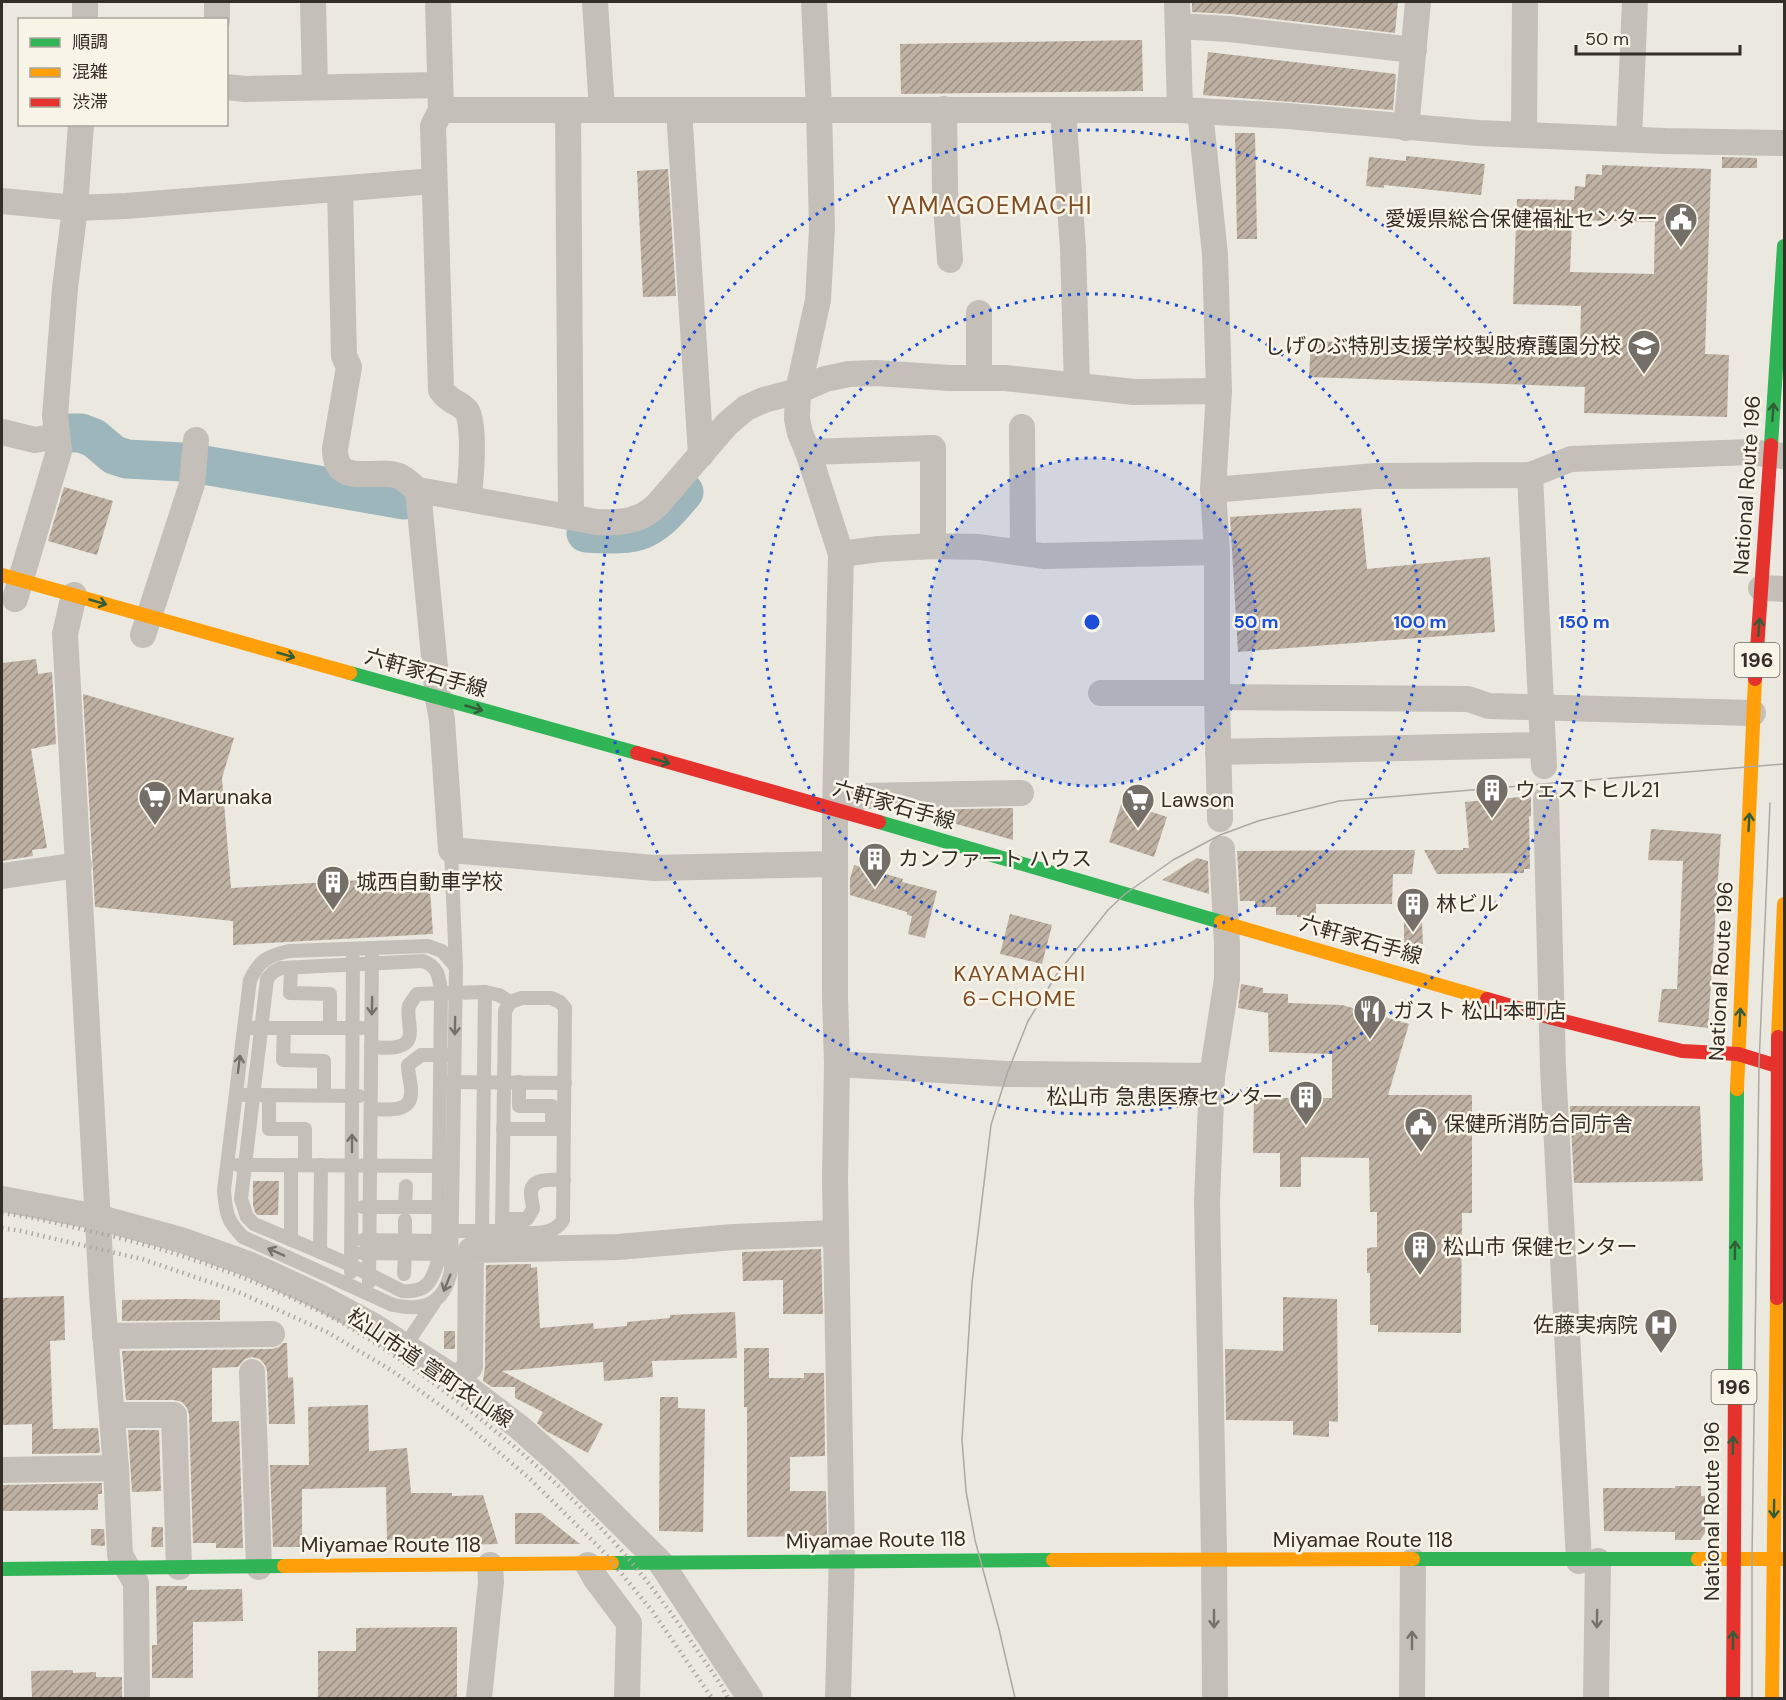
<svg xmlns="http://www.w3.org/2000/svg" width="1786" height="1700" font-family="'DM Sans','Noto Sans JP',sans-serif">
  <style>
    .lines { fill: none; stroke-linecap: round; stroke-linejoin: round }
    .river { stroke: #9db6bb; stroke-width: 39 }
    .building { fill: url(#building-hatch); fill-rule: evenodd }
    .lane { stroke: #c4c0b9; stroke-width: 14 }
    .street { stroke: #c4c0b9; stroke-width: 26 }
    .fast { stroke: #30b455; stroke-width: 14 }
    .slow { stroke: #ff9f0a; stroke-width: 14 }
    .jam { stroke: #e5322d; stroke-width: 14 }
    .tram { stroke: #aca8a3; stroke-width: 1.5 }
    .rail { stroke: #aca8a3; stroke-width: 4.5; stroke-dasharray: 1.5 4.5; stroke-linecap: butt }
    .oneway { stroke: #335d38 }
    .oneway2 { stroke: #757069 }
    .ring { fill: none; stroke: #1d4ed8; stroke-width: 3; stroke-dasharray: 3 6 }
    .labels { text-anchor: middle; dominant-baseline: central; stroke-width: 5; stroke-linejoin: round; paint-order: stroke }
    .shield { fill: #f8f4e7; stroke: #6f6961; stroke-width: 1.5 }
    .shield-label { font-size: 20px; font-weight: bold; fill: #342e28 }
    .poi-label { font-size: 21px; fill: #342e28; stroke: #f8f4e7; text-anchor: start }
    .street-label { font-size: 21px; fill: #342e28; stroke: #f8f4e7 }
    .neighbourhood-label { font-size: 22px; letter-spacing: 1.5px; fill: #7e4d26; stroke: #f8f4e7 }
    .quarter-label { font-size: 24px; letter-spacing: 1.5px; fill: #7e4d26; stroke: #f8f4e7 }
    .centre { fill: #1d4ed8; stroke: #f8f4e7; stroke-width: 3 }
    .ring-label { font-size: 18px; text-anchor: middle; font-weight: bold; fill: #1d4ed8; stroke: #f8f4e7; stroke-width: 5; stroke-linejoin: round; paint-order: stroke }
  </style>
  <defs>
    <pattern id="building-hatch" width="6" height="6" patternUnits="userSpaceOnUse" patternTransform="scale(1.5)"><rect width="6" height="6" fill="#beb0a2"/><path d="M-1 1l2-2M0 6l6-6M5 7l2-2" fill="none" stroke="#9b9084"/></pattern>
  </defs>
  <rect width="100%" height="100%" fill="#ebe8e0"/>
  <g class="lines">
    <g class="river">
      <path d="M67,433H81L94,438L114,455L127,459L182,462"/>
      <path d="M204,465L404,500"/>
      <path d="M586,533C641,536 649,534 684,492"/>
    </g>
  </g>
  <g class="building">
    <path d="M1192,2H1398L1395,33L1231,14L1192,12Z"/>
    <path d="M1142,40L1143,91L901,94L900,44Z"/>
    <path d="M1208,52L1396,74L1393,110L1203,95Z"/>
    <path d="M1235,133H1255L1257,239H1237Z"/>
    <path d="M1406,156L1485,164L1481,195L1384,185V188L1366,186L1369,157L1406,161Z"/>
    <path d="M1722,157L1757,158V168H1722Z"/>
    <path d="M1602,165L1711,169L1705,354L1729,355L1727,417L1584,413L1585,387L1309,377L1311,341L1580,350L1581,306L1513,304L1517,199L1574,200L1575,186L1585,187L1586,174L1602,175ZM1572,220L1655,222L1654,274L1570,272Z"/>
    <path d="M668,169L676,296L643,297L637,171Z"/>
    <path d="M64,487L113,501L97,555L48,541Z"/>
    <path d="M1361,508L1367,569L1490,557L1495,632L1238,652L1230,517Z"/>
    <path d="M36,659L38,674L52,672L56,744L31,749L47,848L32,850L33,856L2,861V663Z"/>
    <path d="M83,694L234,738L222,778L231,888L429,876L433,934L233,945V921L95,907Z"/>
    <path d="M1531,796V816H1529L1530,869H1524V873L1437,874L1424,850H1463V848H1469L1465,802Z"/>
    <path d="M1122,802L1167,817L1154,857L1109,842Z"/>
    <path d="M1013,808V840L914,812L915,810Z"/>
    <path d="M1651,829L1721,834L1708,1028L1658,1022L1662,989H1677L1683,861L1648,860Z"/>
    <path d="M1415,850L1412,874H1393L1392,904H1316V917H1297V915H1276V907H1255V901H1240L1237,851Z"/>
    <path d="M1197,858L1208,861L1209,894L1162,880Z"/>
    <path d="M854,865L903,879L902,882L937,891L925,938L908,934L912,916L907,915V912L850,895V879Z"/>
    <path d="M1010,914L1052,925L1042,964L1000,954Z"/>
    <path d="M1404,922H1422L1423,944H1404Z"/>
    <path d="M1241,984L1263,988V993L1288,994V1003L1342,1005L1409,1024L1388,1095H1472V1213H1462L1461,1333L1378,1332V1325H1370V1273H1367V1248L1377,1247V1212H1370L1369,1158L1301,1157V1187H1280V1153H1253L1254,1098H1332V1054L1269,1052L1268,1013L1238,1008Z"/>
    <path d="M1570,1106H1700L1703,1181L1574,1183Z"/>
    <path d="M253,1181H279L278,1215H257L255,1212L253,1205Z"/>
    <path d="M821,1249L823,1314H783V1280L743,1281L742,1252Z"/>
    <path d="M531,1264V1268L537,1267L540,1328L593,1323L594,1329L627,1326V1322L670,1318V1315L735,1312L737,1358L652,1361L653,1377L604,1381L603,1362L502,1371L603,1424L588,1453L546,1431L537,1423L543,1412L515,1398V1387H492L483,1381L485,1367L486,1265Z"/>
    <path d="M64,1296L65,1340L50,1341L53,1429L98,1428L100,1453L32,1454V1424L2,1425V1298Z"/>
    <path d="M1283,1297L1337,1299L1338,1422L1329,1421V1437L1293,1435V1421L1226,1420L1225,1349L1283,1351Z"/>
    <path d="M185,1299L220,1300V1320L122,1321V1300Z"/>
    <rect x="444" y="1331" width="11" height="18"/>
    <path d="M283,1343H287L288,1378L293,1377L295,1424H269L267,1371L265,1365L260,1359L252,1357L245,1359L238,1367L212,1368V1422L239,1421L243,1548H216V1543H193L189,1414L187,1408L182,1402L174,1400H126L122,1351L272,1349L279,1347Z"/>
    <path d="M744,1348H769V1378H804V1373H824L825,1456L790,1457V1491H826L827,1536L747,1537V1407H744Z"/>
    <path d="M660,1397H678V1408L705,1409L703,1532L659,1531Z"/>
    <path d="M368,1405L369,1451L407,1448L411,1493H452V1496L483,1495L498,1544L458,1545L457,1538L387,1540L386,1487L302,1489V1547H273L270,1465H309L308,1407Z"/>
    <path d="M128,1430H159L161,1491L132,1492Z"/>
    <path d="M102,1483V1494H98V1510L2,1511V1485Z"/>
    <path d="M1675,1486H1701V1496H1705V1533L1700,1540H1675V1532L1604,1531L1603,1488H1675Z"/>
    <path d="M515,1513H541L580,1544H515Z"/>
    <path d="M152,1527H163V1547H151Z"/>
    <path d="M91,1529H104L105,1546L91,1545Z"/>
    <path d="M156,1586H187V1590L242,1589L243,1621L193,1622V1678H152V1645H157Z"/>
    <path d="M457,1627V1698H318V1651H356V1628Z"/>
    <path d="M73,1670V1673L96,1672V1677H122V1698H32L31,1671Z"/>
  </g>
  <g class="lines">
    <g class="lane">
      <path d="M451,850L456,967L451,1271C444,1304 424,1312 393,1305L243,1237C226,1220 226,1212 224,1190L250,980C260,960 267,956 289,951L428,946L442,951L456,967"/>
      <path d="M423,961C439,967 439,977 441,992L438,1261C432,1282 426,1293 402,1291L351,1265L254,1224L247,1217L241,1199L267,979L273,972L281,968Z"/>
      <path d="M291,968L290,993L330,994V1028"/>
      <path d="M252,1028H362"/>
      <path d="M284,1028L283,1060L324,1061V1095"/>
      <path d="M371,1047C379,1047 388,1049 396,1047C420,1043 405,1021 409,1006C411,1002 414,998 417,994L485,992L499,995L510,1002"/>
      <path d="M447,1082L565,1083"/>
      <path d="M519,1082V1106H552V1129"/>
      <path d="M244,1095L359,1096"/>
      <path d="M269,1095V1129H305V1165"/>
      <path d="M371,1109C384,1109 410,1114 411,1094C412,1085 408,1075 408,1065L421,1055H447"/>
      <path d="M503,1129H561"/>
      <path d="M238,1165L447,1166"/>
      <path d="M363,1207H445"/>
      <path d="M405,1207L406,1186"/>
      <path d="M502,1219H527L533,1209C533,1204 531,1199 531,1194C530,1177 552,1180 564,1180"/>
      <path d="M443,1231H502L505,1011L510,1002L522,998H551L560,1002L565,1008L563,1220C552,1239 522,1232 502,1231"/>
      <path d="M482,1231L485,992"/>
      <path d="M291,1240V1165"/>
      <path d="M363,1240L445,1241"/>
      <path d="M405,1240V1220"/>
      <path d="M320,1252L321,1165"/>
      <path d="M362,1253L445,1254"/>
      <path d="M351,1272L353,958"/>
      <path d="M404,1274L405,1253"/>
      <path d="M369,1282L372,956"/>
      <path d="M405,1346L434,1303"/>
    </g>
    <g class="street">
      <path d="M313,2L315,86"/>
      <path d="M438,2L441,110L433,126L441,390C450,403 458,401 466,410C476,421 471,483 468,498"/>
      <path d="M595,2L602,110"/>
      <path d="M814,2L819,109L822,228L818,300L798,391L797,419L800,433L808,452L841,554L835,809V996L837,1064L835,1179L842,1555L838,1698"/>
      <path d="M1177,2L1180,110"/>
      <path d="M85,20V2"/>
      <path d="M217,20V2"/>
      <path d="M1178,26L1229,29L1414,50"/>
      <path d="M226,87L245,89L439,85"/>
      <path d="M944,109L945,191L950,260"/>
      <path d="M441,110H1180L1288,116L1478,133L1665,141L1784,143"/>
      <path d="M568,110L571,517"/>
      <path d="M679,110L701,455"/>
      <path d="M1063,110L1073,248L1077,386"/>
      <path d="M1200,112L1215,254L1219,391L1213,490L1217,552V697L1220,819"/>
      <path d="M1406,128L1418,2"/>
      <path d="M1524,135L1525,2"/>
      <path d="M1629,139L1635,2"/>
      <path d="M340,189L344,356L349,367L335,449C335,489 376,467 399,476C406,479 412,486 418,490L597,522C620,523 641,522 658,504L727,424L746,408L764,400L798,391L825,379L849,374L876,373L950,378H1005L1134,392L1219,391"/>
      <path d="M2,201L75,208L126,206L434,181"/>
      <path d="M979,313V378"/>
      <path d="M1022,427L1023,553"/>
      <path d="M2,432L35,440L57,436"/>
      <path d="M808,452L933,448V546"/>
      <path d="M1530,475L1544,766"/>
      <path d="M418,490L438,698L442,720L451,850L654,868L835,864"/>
      <path d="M1213,490L1376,476L1530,475L1571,459L1749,452L1784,456"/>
      <path d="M841,554L879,549L933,546L979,547L1043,556L1217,552"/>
      <path d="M1761,588L1784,589"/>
      <path d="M74,595L65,634L102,1294L116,1468L120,1555L136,1583L137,1698"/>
      <path d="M15,599L59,451L55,416L65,288L75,208L81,124"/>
      <path d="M143,635L192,484L196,440"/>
      <path d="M1101,693H1217"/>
      <path d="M1217,697L1468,699L1489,706L1753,713"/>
      <path d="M1218,752L1543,745"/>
      <path d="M1546,799L1553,1068L1579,1561"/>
      <path d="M835,809L862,796L1021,793"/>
      <path d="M2,876L79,865"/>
      <path d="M837,1064L1007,1074L1212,1076"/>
      <path d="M2,1199L97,1217L181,1240L251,1265L316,1295L372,1325L456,1379L519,1427L565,1468L661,1563L750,1698"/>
      <path d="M105,1336L272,1334"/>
      <path d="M252,1372L259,1567"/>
      <path d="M456,1379L470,1367L471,1250L618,1247L733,1237L836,1233"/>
      <path d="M112,1415H174L179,1567"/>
      <path d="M2,1470L116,1468"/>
      <path d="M588,1565L596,1579L629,1623L627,1698"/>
      <path d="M479,1698L491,1582L490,1565"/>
      <path d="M1215,1698L1214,1554L1207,1202L1212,1076L1227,979V944L1222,849"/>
      <path d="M1412,1698L1413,1561"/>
      <path d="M1596,1698L1598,1561"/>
    </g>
    <g class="fast">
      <path d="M1771,445L1784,246"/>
      <path d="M350,673L637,753"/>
      <path d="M879,822L1221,922"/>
      <path d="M1735,1384L1737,1089"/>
      <path d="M1413,1559H1698"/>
      <path d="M612,1563L1053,1560"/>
      <path d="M2,1569L284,1566"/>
    </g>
    <g class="slow">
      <path d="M2,575L350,673"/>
      <path d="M1221,922L1487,999"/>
      <path d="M1778,1037L1784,904"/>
      <path d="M1737,1089L1755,679"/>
      <path d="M1698,1559H1784"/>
      <path d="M1053,1560L1413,1559"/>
      <path d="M284,1566L612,1563"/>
      <path d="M1772,1698L1777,1298"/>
    </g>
    <g class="jam">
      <path d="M1755,679L1771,445"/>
      <path d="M637,753L879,822"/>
      <path d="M1487,999L1552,1018L1682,1051L1738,1054L1777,1066H1784"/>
      <path d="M1777,1298L1778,1037"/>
      <path d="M1733,1698L1735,1384"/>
    </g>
    <g class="tram">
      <path d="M1015,1698L999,1629L975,1540L966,1491L962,1440L972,1283L991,1125L1007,1074L1028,1021L1057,974L1108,910L1125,894L1173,860L1220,835L1258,821L1339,801L1784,764"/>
      <path d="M1752,1698V1559L1759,1065L1770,803"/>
    </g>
    <g class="rail">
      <path d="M2,1213C35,1217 67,1226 99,1233C180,1252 259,1280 333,1318C367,1336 400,1359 432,1382C496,1429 558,1481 612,1540C653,1585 687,1635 721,1685L728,1698"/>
      <path d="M2,1228L21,1231L142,1259L236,1291L327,1332L391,1370L462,1421L528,1477L602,1550L653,1612L712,1698"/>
    </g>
  </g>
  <defs><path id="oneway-shaft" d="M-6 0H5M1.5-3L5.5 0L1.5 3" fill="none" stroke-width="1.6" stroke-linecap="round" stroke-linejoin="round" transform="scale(1.5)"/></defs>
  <g class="oneway">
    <use href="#oneway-shaft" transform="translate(1773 412) rotate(-86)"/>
    <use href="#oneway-shaft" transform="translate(98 602) rotate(16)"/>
    <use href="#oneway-shaft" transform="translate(1759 627) rotate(-86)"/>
    <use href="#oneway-shaft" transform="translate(286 655) rotate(16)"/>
    <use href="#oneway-shaft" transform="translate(474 708) rotate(16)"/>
    <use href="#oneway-shaft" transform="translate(661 761) rotate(16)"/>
    <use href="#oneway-shaft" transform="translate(1749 822) rotate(-87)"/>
    <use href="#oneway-shaft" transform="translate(1740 1017) rotate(-87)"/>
    <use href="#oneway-shaft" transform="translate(1735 1250) rotate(-89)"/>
    <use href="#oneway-shaft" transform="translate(1733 1445) rotate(-89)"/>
    <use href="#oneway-shaft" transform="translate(1774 1509) rotate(91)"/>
    <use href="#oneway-shaft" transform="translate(1733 1640) rotate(-90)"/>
  </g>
  <g class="oneway2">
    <use href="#oneway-shaft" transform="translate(372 1006) rotate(91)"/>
    <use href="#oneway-shaft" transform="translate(455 1026) rotate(91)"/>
    <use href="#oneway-shaft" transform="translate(239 1064) rotate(-83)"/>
    <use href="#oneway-shaft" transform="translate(352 1143) rotate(-90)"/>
    <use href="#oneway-shaft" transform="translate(276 1252) rotate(-156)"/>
    <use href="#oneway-shaft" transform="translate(447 1283) rotate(112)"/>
    <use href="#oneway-shaft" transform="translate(1214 1619) rotate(90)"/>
    <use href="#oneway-shaft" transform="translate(1597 1619) rotate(91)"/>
    <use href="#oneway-shaft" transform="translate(1412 1640) rotate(-90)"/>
  </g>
  <circle cx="1092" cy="622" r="164" fill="#1d4ed8" fill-opacity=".12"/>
  <g class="ring">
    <circle cx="1092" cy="622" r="164"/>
    <circle cx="1092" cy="622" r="328"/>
    <circle cx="1092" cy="622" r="492"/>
  </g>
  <defs>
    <symbol id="civic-pin" viewBox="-11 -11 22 30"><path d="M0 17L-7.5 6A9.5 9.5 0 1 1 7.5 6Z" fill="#746f68" stroke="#f8f4e7"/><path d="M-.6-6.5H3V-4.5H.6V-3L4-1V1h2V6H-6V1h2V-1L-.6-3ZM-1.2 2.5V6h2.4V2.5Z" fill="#fff"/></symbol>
    <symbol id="school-pin" viewBox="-11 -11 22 30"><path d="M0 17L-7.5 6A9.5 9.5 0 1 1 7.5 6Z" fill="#746f68" stroke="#f8f4e7"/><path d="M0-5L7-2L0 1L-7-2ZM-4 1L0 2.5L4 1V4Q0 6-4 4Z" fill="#fff"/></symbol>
    <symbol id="building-pin" viewBox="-11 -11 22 30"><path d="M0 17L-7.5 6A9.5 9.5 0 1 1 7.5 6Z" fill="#746f68" stroke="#f8f4e7"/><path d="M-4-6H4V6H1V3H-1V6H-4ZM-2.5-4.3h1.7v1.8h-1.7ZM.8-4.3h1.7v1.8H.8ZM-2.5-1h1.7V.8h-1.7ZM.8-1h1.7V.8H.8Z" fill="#fff"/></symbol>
    <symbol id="supermarket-pin" viewBox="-11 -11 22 30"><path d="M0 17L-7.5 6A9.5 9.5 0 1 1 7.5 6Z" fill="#746f68" stroke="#f8f4e7"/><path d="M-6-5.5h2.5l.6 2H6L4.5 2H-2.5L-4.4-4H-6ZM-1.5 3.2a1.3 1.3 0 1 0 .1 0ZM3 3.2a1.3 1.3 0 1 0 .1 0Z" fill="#fff"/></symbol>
    <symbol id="restaurant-pin" viewBox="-11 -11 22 30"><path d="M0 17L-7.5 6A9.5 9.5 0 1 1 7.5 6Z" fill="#746f68" stroke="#f8f4e7"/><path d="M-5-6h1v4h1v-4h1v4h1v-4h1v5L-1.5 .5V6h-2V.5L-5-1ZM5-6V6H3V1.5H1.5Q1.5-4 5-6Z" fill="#fff"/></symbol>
    <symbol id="hospital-pin" viewBox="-11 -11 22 30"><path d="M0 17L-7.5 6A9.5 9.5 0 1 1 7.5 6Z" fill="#746f68" stroke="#f8f4e7"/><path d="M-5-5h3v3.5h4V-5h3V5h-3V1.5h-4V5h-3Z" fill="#fff"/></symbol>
  </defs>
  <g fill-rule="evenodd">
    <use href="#civic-pin" x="1662" y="200" width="38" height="52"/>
    <use href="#school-pin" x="1625" y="327" width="38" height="52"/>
    <use href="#building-pin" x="1473" y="771" width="38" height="52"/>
    <use href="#supermarket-pin" x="136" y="778" width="38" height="52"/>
    <use href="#supermarket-pin" x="1119" y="781" width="38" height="52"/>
    <use href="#building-pin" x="856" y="840" width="38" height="52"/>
    <use href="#building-pin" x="314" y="863" width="38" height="52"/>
    <use href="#building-pin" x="1394" y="885" width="38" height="52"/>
    <use href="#restaurant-pin" x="1351" y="992" width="38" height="52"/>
    <use href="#building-pin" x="1287" y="1078" width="38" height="52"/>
    <use href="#civic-pin" x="1402" y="1105" width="38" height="52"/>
    <use href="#building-pin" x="1401" y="1228" width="38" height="52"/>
    <use href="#hospital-pin" x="1642" y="1306" width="38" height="52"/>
  </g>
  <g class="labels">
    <g class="shield">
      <rect x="1734.5" y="643" width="45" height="34" rx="4.5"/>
      <rect x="1711.5" y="1370" width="45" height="34" rx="4.5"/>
    </g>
    <g class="shield-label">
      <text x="1757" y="660">196</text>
      <text x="1734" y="1387">196</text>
    </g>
    <g class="poi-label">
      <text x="1658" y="219" text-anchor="end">愛媛県総合保健福祉センター</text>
      <text x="1621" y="346" text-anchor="end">しげのぶ特別支援学校製肢療護園分校</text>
      <text x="1515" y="790">ウェストヒル21</text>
      <text x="178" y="797">Marunaka</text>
      <text x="1161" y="800">Lawson</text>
      <text x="898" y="859">カンファート ハウス</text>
      <text x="356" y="882">城西自動車学校</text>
      <text x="1436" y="904">林ビル</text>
      <text x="1393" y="1011">ガスト 松山本町店</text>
      <text x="1283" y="1097" text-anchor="end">松山市 急患医療センター</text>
      <text x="1444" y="1124">保健所消防合同庁舎</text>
      <text x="1443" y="1247">松山市 保健センター</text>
      <text x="1638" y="1325" text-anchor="end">佐藤実病院</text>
    </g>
    <g class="street-label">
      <text transform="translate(1747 485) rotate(-86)">National Route 196</text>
      <text transform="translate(426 673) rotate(16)">六軒家石手線</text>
      <text transform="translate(894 805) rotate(16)">六軒家石手線</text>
      <text transform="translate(1361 940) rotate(16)">六軒家石手線</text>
      <text transform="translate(1721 971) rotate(-87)">National Route 196</text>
      <text transform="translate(430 1368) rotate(34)">松山市道 萱町衣山線</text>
      <text transform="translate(1712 1511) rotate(-90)">National Route 196</text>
      <text transform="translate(876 1540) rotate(-1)">Miyamae Route 118</text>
      <text x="1363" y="1540">Miyamae Route 118</text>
      <text x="391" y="1545">Miyamae Route 118</text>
    </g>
    <g class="neighbourhood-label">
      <text x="1020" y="973">KAYAMACHI<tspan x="1020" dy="25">6-CHOME</tspan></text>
    </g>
    <g class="quarter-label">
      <text x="990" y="205">YAMAGOEMACHI</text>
    </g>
  </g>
  <circle cx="1092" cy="622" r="9" class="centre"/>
  <g class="ring-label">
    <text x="1256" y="628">50 m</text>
    <text x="1420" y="628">100 m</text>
    <text x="1584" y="628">150 m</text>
  </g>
  <rect width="1786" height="1700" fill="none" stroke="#342e28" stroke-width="6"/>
  <rect x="18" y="18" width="210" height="108" fill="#f8f4e7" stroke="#aaa59b" stroke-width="1.5"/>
  <rect x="30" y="38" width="30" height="9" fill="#30b455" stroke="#aaa59b" stroke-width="1.5"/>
  <text x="72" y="48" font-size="18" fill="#342e28">順調</text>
  <rect x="30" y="68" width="30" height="9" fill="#ff9f0a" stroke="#aaa59b" stroke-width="1.5"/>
  <text x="72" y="78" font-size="18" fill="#342e28">混雑</text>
  <rect x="30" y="98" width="30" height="9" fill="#e5322d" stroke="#aaa59b" stroke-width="1.5"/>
  <text x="72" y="108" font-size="18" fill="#342e28">渋滞</text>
  <path d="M1576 45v9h164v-9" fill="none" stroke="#342e28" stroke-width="3"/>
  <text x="1585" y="45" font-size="18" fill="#342e28" stroke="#f8f4e7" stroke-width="4.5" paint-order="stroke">50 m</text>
</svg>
